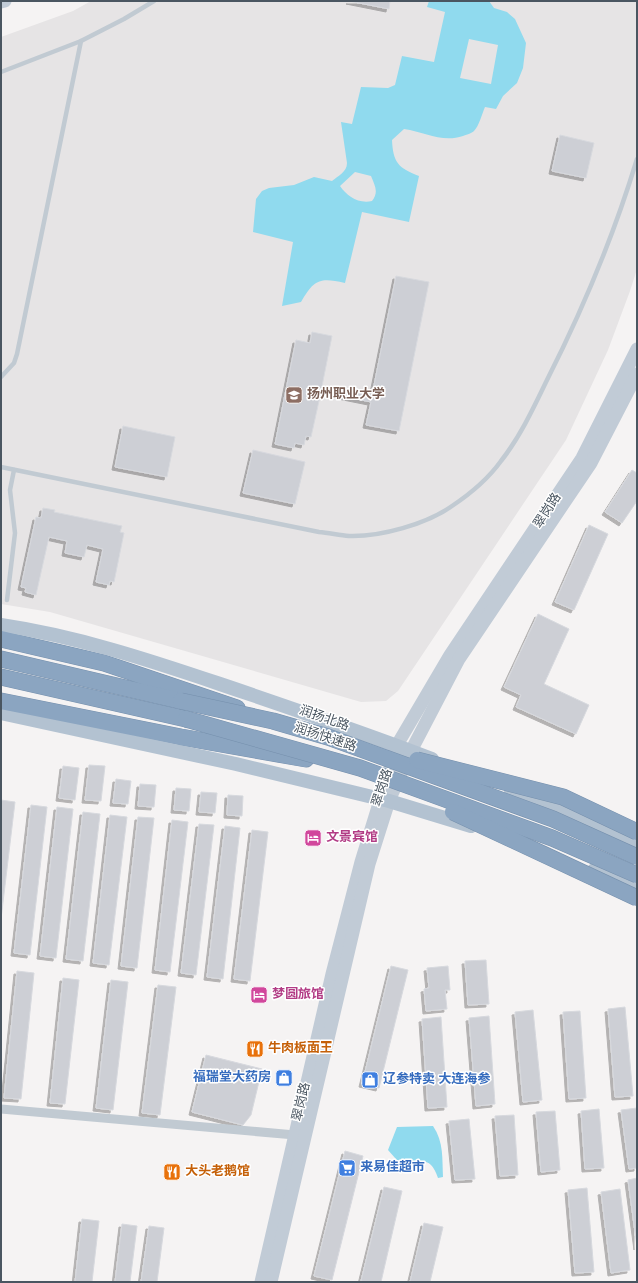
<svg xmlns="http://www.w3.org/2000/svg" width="638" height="1283" font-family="Overpass,'Noto Sans SC',sans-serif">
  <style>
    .education { fill: #e6e4e5 }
    .water { fill: #90daee; fill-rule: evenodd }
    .building { fill: #cdcfd5; stroke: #d7d9de; filter: url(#shadow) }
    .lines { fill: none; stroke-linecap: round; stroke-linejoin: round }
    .highway-casing { stroke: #7690ad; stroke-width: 17 }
    .lane { stroke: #c1cad2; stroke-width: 4.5 }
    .street { stroke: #c1cad2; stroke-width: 9 }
    .secondary { stroke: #c1cbd6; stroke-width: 13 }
    .primary { stroke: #b3c2d1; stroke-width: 14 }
    .highway { stroke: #8ba5c1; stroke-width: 16 }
    .highway-bridge-casing { stroke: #7690ad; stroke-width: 17; stroke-linecap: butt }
    .highway-bridge { stroke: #8ba5c1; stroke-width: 16 }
    .labels { text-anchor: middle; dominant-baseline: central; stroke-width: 3; stroke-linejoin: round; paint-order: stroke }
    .education-label { font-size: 13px; font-weight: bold; fill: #785e54; stroke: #fff; text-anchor: start }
    .street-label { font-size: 13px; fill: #4a5661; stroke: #fff }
    .hotel-label { font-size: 13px; font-weight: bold; fill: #b23c85; stroke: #fff; text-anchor: start }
    .food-label { font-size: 13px; font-weight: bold; fill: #c56008; stroke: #fff; text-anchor: start }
    .shop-label { font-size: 13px; font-weight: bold; fill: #366cbe; stroke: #fff; text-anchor: start }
  </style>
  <defs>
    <filter id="shadow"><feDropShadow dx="-3" dy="3" stdDeviation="0" flood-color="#0004"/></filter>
  </defs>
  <rect width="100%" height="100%" fill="#f5f3f3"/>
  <path class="education" d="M91,1H637V269L630,291L608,350L566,440L398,691L386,701L361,702L50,612L1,604V37L73,11Z"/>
  <g class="water">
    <path d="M429,1H489L494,8L507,12L515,19L526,43L523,68L517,83L503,96L496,109L485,107C482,114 479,126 474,131C472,133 466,135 463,136C442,143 425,132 404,129L392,140C393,162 398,168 419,176L409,222L362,212L345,283C319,277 314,280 301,302L282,306L293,242L253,232L256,199L262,191L269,188L294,185L314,177L332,181C338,176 347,172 347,163L341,122L352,124L361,87L388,88L395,85L402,56L434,62L445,12L427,7ZM469,39L498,45L491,84L460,78ZM355,172L371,176C375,186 379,192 372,201C358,204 347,196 340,186Z"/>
    <path d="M433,1126C444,1142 442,1159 443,1177L438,1178C431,1157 421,1159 403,1167L388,1150L397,1127Z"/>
  </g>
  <g class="building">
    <path d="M349,1H390L389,9Z"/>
    <path d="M560,135L594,143L586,178L552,171Z"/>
    <path d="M396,276L429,282L399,431L366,425L371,402L321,392L311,437L306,436L304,445L295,443L294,448L275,444L296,340L310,343L312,332L332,336L322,386L372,395Z"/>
    <path d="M123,426L175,437L167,477L115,467Z"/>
    <path d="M253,450L305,462L295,504L243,493Z"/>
    <path d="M632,470L637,473V501L622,523L605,512Z"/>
    <path d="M43,508L55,510L54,512L122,526L120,532L124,533L114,582L110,581L109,585L96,582L103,549L87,545L84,557L65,553L67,541L49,537L36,595L25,592L26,588L21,587L36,517L41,518Z"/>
    <path d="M589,525L608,534L574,610L555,602Z"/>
    <path d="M538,614L569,629L544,684L589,705L576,734L516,707L521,695L504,687Z"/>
    <path d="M89,765L105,766L101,801L85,800Z"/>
    <path d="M63,766L79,768L75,800L59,798Z"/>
    <path d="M116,779L131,781L128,804L113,803Z"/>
    <path d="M140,784L156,785L154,807L138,806Z"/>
    <path d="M176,788L191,789L189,811L174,810Z"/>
    <path d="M201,792L217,793L215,813L199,812Z"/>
    <path d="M228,795L243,796L242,816L227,815Z"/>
    <path d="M1,800L15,802L1,919Z"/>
    <path d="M31,805L47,807L30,955L14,953Z"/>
    <path d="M57,807L73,809L56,958L40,956Z"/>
    <path d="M83,812L100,814L83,961L66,959Z"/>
    <path d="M110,815L127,817L109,965L93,963Z"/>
    <path d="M138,817L154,818L137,968L121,966Z"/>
    <path d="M172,820L188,822L170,972L155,970Z"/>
    <path d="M199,824L214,825L196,975L181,973Z"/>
    <path d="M225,826L240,828L223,979L207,977Z"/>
    <path d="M252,830L268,832L250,981L234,979Z"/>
    <path d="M486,960L489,1004L468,1005L465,961Z"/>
    <path d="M391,966L408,970L379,1088L362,1084Z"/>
    <path d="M448,966L450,990H445L447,1009L426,1011L424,989L429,988L427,968Z"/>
    <path d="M17,971L34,973L21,1099L4,1098Z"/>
    <path d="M63,978L79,980L65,1104L50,1103Z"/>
    <path d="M111,980L128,982L113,1110L96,1108Z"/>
    <path d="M158,985L176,987L160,1115L142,1113Z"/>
    <path d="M625,1007L633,1096L615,1097L608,1009Z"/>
    <path d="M533,1010L542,1100L523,1102L515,1012Z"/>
    <path d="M580,1011L586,1098L569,1099L563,1012Z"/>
    <path d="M489,1016L495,1104L476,1106L469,1018Z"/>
    <path d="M441,1017L447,1107L428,1108L422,1019Z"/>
    <path d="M206,1055L262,1069L251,1115L243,1125L192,1112Z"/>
    <path d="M637,1108V1168L629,1169L621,1110Z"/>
    <path d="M599,1109L604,1168L585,1169L581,1111Z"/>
    <path d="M555,1111L560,1170L541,1172L536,1112Z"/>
    <path d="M514,1115L518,1175L500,1176L495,1116Z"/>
    <path d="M469,1119L475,1179L455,1180L449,1121Z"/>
    <path d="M345,1151L363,1156L332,1280L314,1276Z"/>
    <path d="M637,1178V1247L628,1180Z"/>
    <path d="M384,1187L402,1191L381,1282H365L361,1281Z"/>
    <path d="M587,1188L594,1272L575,1273L568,1190Z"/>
    <path d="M620,1189L630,1270L611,1273L601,1192Z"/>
    <path d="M82,1219L99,1221L92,1282H75Z"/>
    <path d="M424,1223L443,1227L430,1282H410Z"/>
    <path d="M122,1224L137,1226L130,1282H115Z"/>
    <path d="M149,1226L164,1228L157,1282H141Z"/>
  </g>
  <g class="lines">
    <defs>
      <g id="highway">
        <path d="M1,639L104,663L237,708"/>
        <path d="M1,659L181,701"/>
        <path d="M1,677L186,719"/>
        <path d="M1,701L181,737L306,759"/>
      </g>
    </defs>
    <use href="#highway" class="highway-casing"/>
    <g class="lane">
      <path d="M1,72L81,41L124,19L154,1"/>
      <path d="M1,377L14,363L17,354L81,41"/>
      <path d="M1,467L319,532C329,533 339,535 349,536C380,537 427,524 452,506C470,494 488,479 501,461C520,437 534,407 547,380C583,309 614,235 637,159"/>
      <path d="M7,600L15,533L10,490L14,470"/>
    </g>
    <path class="street" d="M1,1109L295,1135"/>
    <g class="secondary">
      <path d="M1,2L5,1"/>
      <path d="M261,1282L332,974L361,862L397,745L450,655L582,458L637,349"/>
      <path d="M271,1282L369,864L389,801L411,751L459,659L591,463L637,374"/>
    </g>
    <g class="primary">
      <path d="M1,625C76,636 149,660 220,684C291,708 362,732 432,759"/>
      <path d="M1,713L236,764L389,801L471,826"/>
      <path d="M511,790L561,809L637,844"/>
      <path d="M594,870L637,888"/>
    </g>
    <use href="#highway" class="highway"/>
    <defs>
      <g id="highway-bridge">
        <path d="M181,701L273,721L328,737L553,819L637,857"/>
        <path d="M186,719L360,768L552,838L637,875"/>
        <path d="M417,760L563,797L637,832"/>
        <path d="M453,812L637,898"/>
      </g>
    </defs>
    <use href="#highway-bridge" class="highway-bridge-casing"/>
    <use href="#highway-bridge" class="highway-bridge"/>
  </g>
  <defs>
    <symbol id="university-square" viewBox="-11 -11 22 22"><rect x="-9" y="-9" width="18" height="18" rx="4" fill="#8d6e63" stroke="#fff"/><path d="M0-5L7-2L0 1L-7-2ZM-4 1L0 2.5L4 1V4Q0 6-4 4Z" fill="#fff"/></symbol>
    <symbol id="hotel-square" viewBox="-11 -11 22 22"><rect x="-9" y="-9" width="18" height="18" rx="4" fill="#d1479c" stroke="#fff"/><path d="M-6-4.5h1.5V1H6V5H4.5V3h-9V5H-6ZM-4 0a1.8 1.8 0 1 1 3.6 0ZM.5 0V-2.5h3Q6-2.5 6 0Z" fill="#fff"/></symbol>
    <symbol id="restaurant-square" viewBox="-11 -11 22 22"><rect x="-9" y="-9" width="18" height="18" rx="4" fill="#e8710a" stroke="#fff"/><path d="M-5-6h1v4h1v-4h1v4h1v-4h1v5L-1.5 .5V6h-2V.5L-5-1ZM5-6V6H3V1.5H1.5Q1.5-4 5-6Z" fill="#fff"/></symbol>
    <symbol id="shop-square" viewBox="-11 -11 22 22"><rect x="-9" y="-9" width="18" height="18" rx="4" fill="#3f7fe0" stroke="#fff"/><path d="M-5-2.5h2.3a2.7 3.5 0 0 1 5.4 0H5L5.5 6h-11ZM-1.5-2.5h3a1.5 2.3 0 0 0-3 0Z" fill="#fff"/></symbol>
    <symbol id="supermarket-square" viewBox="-11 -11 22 22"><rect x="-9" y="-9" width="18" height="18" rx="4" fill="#3f7fe0" stroke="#fff"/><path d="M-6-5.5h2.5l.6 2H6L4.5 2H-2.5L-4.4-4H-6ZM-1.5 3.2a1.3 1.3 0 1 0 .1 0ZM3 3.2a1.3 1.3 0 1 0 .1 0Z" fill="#fff"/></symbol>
  </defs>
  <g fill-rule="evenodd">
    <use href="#university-square" x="284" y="385" width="20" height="20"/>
    <use href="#hotel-square" x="303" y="828" width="20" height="20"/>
    <use href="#hotel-square" x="249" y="985" width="20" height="20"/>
    <use href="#restaurant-square" x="245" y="1039" width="20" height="20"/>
    <use href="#shop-square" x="274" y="1068" width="20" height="20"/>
    <use href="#shop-square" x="360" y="1070" width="20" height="20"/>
    <use href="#supermarket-square" x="337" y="1158" width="20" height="20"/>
    <use href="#restaurant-square" x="162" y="1162" width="20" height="20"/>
  </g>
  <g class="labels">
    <g class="education-label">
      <text x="307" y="395">扬州职业大学</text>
    </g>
    <g class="street-label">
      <text transform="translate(548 511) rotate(-57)">翠岗路</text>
      <text transform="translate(324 719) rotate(19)">润扬北路</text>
      <text transform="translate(325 738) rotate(18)">润扬快速路</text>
      <text transform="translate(383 788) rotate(-72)">翠岗路</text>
      <text transform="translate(302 1102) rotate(-77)">翠岗路</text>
    </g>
    <g class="hotel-label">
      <text x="326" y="838">文景宾馆</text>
      <text x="272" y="995">梦圆旅馆</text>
    </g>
    <g class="food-label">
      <text x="268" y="1049">牛肉板面王</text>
      <text x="185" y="1172">大头老鹅馆</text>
    </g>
    <g class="shop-label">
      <text x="271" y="1078" text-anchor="end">福瑞堂大药房</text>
      <text x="383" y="1080">辽参特卖 大连海参</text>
      <text x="360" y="1168">来易佳超市</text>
    </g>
  </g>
  <rect width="638" height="1283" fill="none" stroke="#4a5661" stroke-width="4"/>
</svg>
